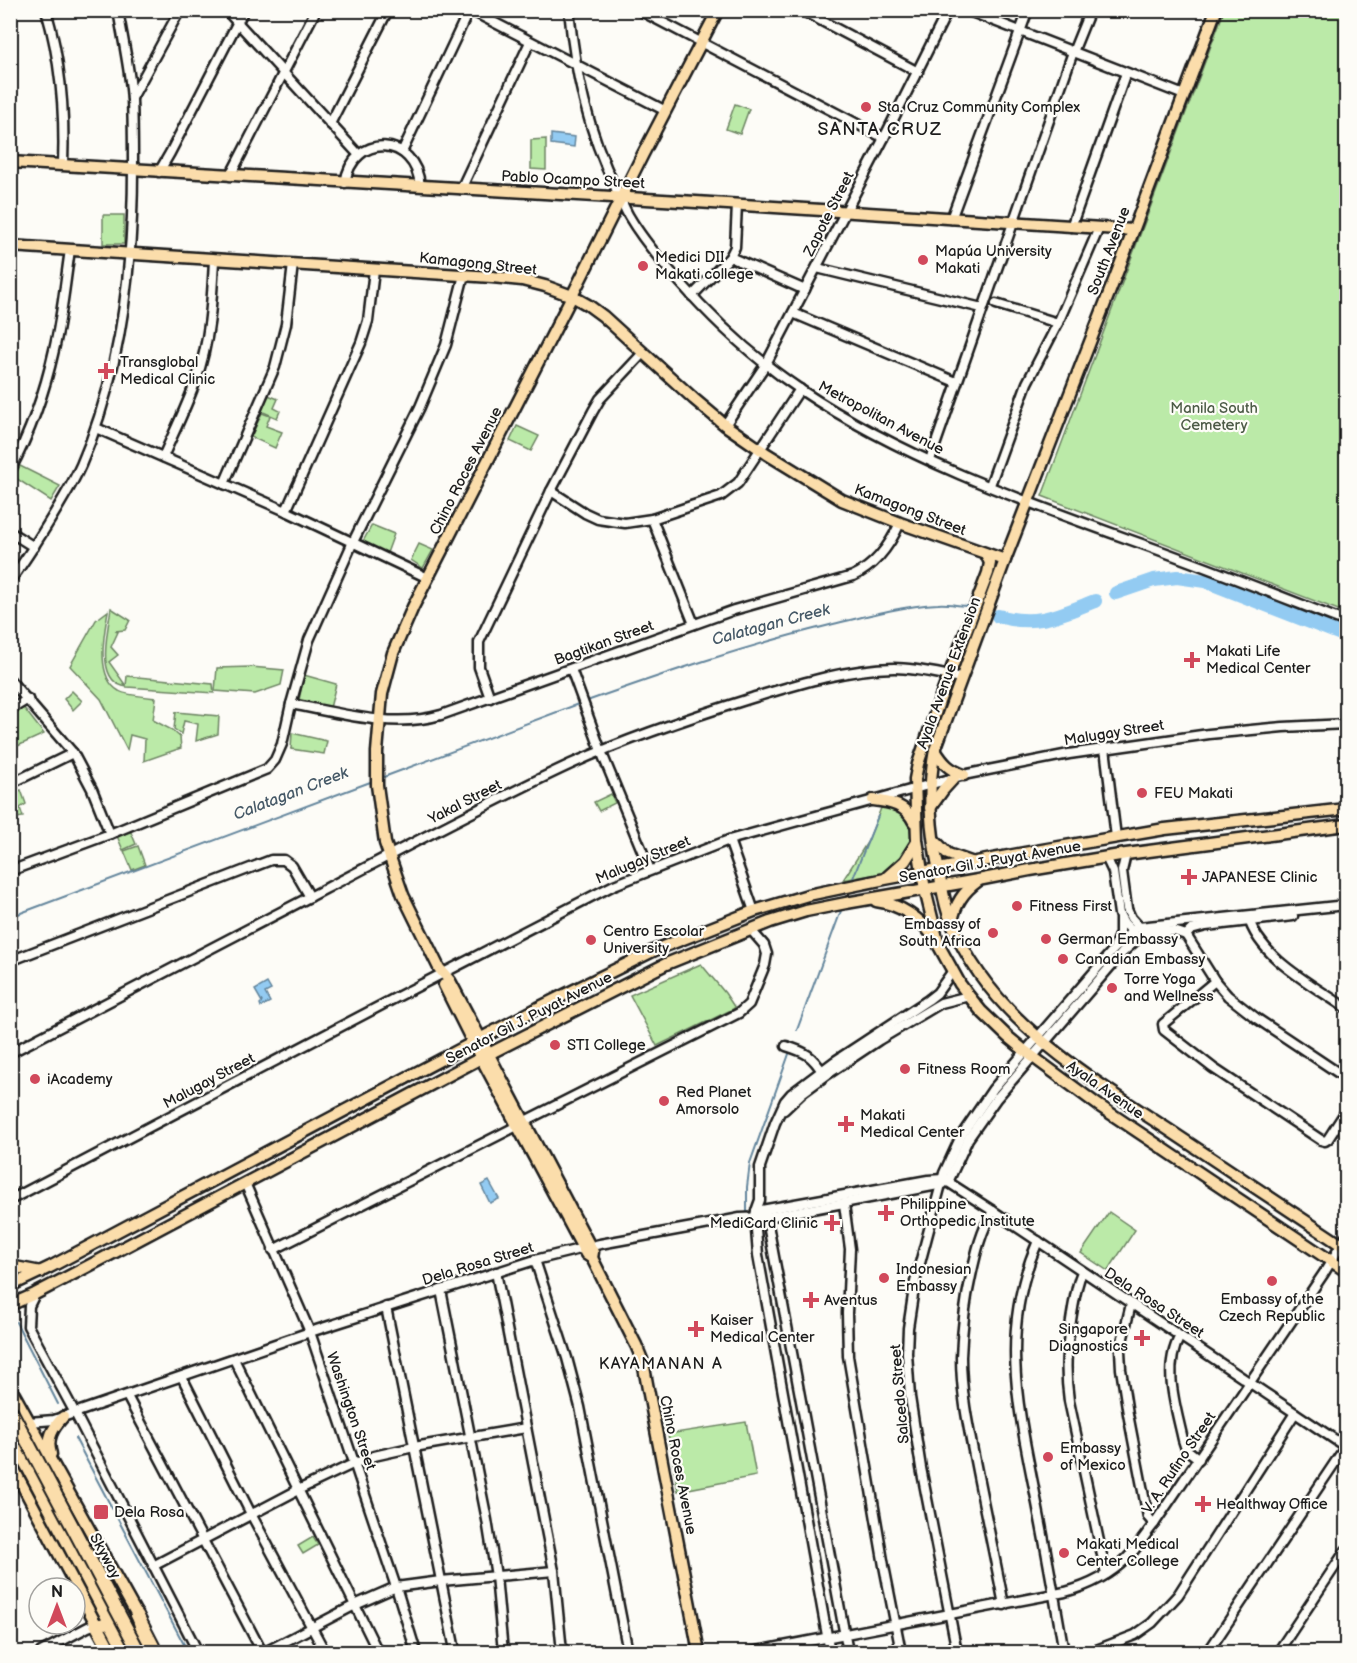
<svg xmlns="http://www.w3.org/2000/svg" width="1357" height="1663" font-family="'Balsamiq Sans',sans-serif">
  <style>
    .green { fill: #bbeaa8; stroke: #6c8362; stroke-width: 1.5 }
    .water { fill: #93cbf2; stroke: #63859c; stroke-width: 1.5 }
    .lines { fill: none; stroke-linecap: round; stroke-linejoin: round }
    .stream { stroke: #63859c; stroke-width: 2 }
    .river { stroke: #93cbf2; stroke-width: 14 }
    .minor-casing { stroke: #1c1c1c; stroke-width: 13 }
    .major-casing { stroke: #1c1c1c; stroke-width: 15 }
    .highway-casing { stroke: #1c1c1c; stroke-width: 16 }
    .minor { stroke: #fdfcf7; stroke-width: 8 }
    .major { stroke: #fbddab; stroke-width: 10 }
    .highway { stroke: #fbddab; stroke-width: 12 }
    .highway-bridge-casing { stroke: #1c1c1c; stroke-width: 16; stroke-linecap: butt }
    .highway-bridge { stroke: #fbddab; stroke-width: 12 }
    .poi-dot { fill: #d1495b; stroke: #fdfcf7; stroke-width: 2 }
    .labels { text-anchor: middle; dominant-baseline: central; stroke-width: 4.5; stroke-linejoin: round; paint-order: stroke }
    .poi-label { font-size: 15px; fill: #1c1c1c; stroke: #fdfcf7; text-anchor: start }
    .street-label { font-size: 15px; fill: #1c1c1c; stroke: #fdfcf7 }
    .park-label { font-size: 15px; fill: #4c5a46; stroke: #fdfcf7 }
    .water-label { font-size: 16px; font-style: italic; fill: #465967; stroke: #fdfcf7 }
    .neighbourhood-label { font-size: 16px; letter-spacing: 1.5px; fill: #1c1c1c; stroke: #fdfcf7 }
    .quarter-label { font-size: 18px; letter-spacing: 1.5px; fill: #1c1c1c; stroke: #fdfcf7 }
  </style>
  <rect width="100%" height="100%" fill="#fdfcf7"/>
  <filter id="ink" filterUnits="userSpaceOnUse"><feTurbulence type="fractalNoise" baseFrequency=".0167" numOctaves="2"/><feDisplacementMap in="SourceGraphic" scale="12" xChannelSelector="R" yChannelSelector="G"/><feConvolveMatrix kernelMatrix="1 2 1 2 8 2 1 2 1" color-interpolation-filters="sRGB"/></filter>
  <g filter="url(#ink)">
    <g class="green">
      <path d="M1224,11H1346V613L1042,496Z"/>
      <path d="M735,104L749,109L740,134L726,129Z"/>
      <path d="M546,139V170L531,169V140Z"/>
      <rect x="103" y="215" width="21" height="29"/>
      <path d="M268,395L278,399L274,408L280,411L277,418L261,411Z"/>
      <path d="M262,413L270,416L266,426L282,432L275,448L251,437Z"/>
      <path d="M517,426L539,436L531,451L510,441Z"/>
      <path d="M20,466L60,486L51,501L14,477Z"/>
      <path d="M372,525L394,534L387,553L362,543Z"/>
      <path d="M419,544L433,550L423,568L411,560Z"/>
      <path d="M111,608L130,620L125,630L115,631L118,632L111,647L118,655L109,662L126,686L127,676L213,684L214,693L127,687C94,683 108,631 111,608Z"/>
      <path d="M108,611C104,634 95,677 119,691C125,695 148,697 156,698L153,720L172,730L180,737L181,748L144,761L145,739L130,735L127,750L101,699L70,666L96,620Z"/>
      <path d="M251,667L284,670L281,685L255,694L215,691L217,668Z"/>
      <path d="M304,675L336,684L330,708L299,700Z"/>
      <path d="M72,691L82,701L73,710L64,699Z"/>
      <path d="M23,707L44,734L11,749L10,715Z"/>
      <path d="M176,712L219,716L218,734L196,741L198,724L184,721L181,734L174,729Z"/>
      <path d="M292,733L327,741L324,754L291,749Z"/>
      <path d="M21,790L26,804L20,808L23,817L17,818L11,803V793Z"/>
      <path d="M611,794L615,803L599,811L594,802Z"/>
      <path d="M883,803L912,817L917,840L900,870L843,880L868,841Z"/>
      <path d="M130,830L136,844L123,850L117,836Z"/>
      <path d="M138,846L145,865L132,870L124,851Z"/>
      <path d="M701,964L725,993L735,1008L657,1046L630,995Z"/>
      <path d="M1109,1212L1135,1230L1108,1271L1081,1253Z"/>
      <path d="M746,1422L756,1476L678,1491L668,1434Z"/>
      <path d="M313,1537L318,1545L303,1554L298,1546Z"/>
    </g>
    <g class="water">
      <path d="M551,134L575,137L574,147L551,144Z"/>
      <path d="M267,983L271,990L265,993L270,1002L261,1007L260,1004L262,1002L255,990Z"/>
      <path d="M489,1181L499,1199L490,1203L481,1185Z"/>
    </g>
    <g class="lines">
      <g class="stream">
        <path d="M990,612L998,616"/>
        <path d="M587,701C666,673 745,646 826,626C862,617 900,606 938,604C948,603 959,606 969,606"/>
        <path d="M381,778L581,703"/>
        <path d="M851,883L878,816"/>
        <path d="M10,917L373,781"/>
        <path d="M797,1030L842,908"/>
        <path d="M747,1214V1187L750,1163L789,1054"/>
        <path d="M16,1322L58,1404"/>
        <path d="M75,1438L188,1652"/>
        <path d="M823,1639L825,1651"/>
      </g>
      <g class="river">
        <path d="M1116,593L1154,580L1177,577L1205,581L1346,636"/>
        <path d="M998,616C1037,627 1059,615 1095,601"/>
      </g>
      <defs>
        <g id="minor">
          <path d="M46,10C61,61 65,113 63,165"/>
          <path d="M226,10L359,155"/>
          <path d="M470,10L666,111"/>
          <path d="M569,10C575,74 588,131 616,189C621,198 624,209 630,218C643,240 661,261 678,280C714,321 756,360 801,390C899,456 1017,499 1128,539C1202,565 1274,594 1346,622"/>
          <path d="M639,10L884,138"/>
          <path d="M801,10L918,72"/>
          <path d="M966,10L1184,95"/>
          <path d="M132,98L180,10"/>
          <path d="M330,124L388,10"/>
          <path d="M402,152L469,10"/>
          <path d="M159,172L170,153L244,10"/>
          <path d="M230,176L316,10"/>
          <path d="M345,183C353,132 416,135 420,186"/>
          <path d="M461,189L530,42"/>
          <path d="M951,219L1028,10"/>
          <path d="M1071,227L1126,73"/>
          <path d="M730,257L805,290"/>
          <path d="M10,266L12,246"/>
          <path d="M817,268L982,308"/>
          <path d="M692,296L730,257L735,247L737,205"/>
          <path d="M996,304L1058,323"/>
          <path d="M793,313L956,382"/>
          <path d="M725,425L766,364L884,138L948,10"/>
          <path d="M96,428L286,511L428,578"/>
          <path d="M163,457C174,432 187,406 196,380C210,342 212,300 214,260"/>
          <path d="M930,460L1073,52L1090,10"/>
          <path d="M10,471C30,433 45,391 54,350C62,317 65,283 70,250"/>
          <path d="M224,484L275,367L286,324L293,264"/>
          <path d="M990,485L1027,383L1058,323L1099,228"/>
          <path d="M551,491L585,513L598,519L625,523L652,519L721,496L738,483L800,389"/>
          <path d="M286,511L361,343L368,321L374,270"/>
          <path d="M652,519L694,624"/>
          <path d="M10,532L34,547"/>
          <path d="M10,581C30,554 47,526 64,497C70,487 76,476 81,465C121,373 133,268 133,168C133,145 133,123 132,100C130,70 123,40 118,10"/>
          <path d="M571,669L601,751L650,870"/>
          <path d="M10,680L73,753L92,789L110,834"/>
          <path d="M490,698L479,667V642L551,491L593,411L600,399L643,353"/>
          <path d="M291,704C340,713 392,729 441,715L734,610L853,576C875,566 890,545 900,523"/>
          <path d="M10,710L28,699"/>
          <path d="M1105,748L1116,837"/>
          <path d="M10,784L73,753"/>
          <path d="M729,840L754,911"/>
          <path d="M1126,854L1122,871L1127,909L1131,918L1142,930"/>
          <path d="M1106,857L1113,872L1119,914L1124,923L1134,933"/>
          <path d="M10,871L110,834L267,769L275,760L282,744L291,704L309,640L353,542L420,407L446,345L464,275"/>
          <path d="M1345,905L1346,919"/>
          <path d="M1248,916C1259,958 1313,985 1346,1008"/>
          <path d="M1186,935L1215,981L1228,996L1256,1018L1346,1078"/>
          <path d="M1186,935L1191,930L1206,926L1293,916"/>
          <path d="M1115,945L1120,933V917"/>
          <path d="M10,961L271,860H284L292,866L310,897"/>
          <path d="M1215,981L1163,1024L1164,1030L1213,1068L1321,1140L1325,1141L1328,1139L1346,1111"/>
          <path d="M786,1046C805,1052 812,1055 823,1073"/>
          <path d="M10,1053C115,999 220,944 325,889C406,847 487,803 571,764C629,738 691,717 752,698C798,684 845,669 894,668C917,668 939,674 961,678"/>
          <path d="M784,1110L802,1093L828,1074L879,1040L941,1003L969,996"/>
          <path d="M523,1122L739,1013L749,1004L765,965L767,954L764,945L751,930"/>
          <path d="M948,1182L968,1139L996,1099L1122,953L1144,933L1174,931L1186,935"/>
          <path d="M245,1183L310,1332L396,1587L416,1652"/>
          <path d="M10,1200L399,996L614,885L729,840L968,774L1069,754L1209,734L1283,727L1346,724"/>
          <path d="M844,1204L850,1249L847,1313L848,1356L884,1566L901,1652"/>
          <path d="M756,1211L928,1180L943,1179L948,1182L993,1211L1346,1447"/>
          <path d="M993,1211C981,1231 976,1253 971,1276C965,1302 962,1330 961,1357C961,1394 969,1430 976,1466C985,1512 995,1558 1004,1605"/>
          <path d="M766,1214L848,1652"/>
          <path d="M1038,1241C996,1335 1021,1418 1039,1514C1048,1560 1056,1606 1064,1652"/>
          <path d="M273,1250L517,1126"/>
          <path d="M535,1260L567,1358L580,1407L628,1652"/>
          <path d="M496,1272L554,1571L562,1652"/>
          <path d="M1082,1272C1077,1283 1075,1296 1073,1308C1067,1344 1064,1365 1069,1401L1106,1574"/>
          <path d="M441,1290L487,1520L496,1576L503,1652"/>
          <path d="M35,1294L29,1306L28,1326L75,1413L198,1652"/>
          <path d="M1131,1304L1120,1350L1121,1369L1128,1414L1148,1517L1154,1524"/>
          <path d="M386,1307L454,1645L452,1652"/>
          <path d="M1180,1336C1162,1368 1176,1407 1183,1440L1186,1449L1199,1459"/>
          <path d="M234,1359L378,1652"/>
          <path d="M182,1377L251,1514L325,1652"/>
          <path d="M127,1396L262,1652"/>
          <path d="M29,1422L54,1420L310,1332L535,1260L600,1244L704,1225L740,1218L766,1217L812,1209L943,1184"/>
          <path d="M153,1566L298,1490L355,1463L374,1456L414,1447L526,1428"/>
          <path d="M41,1652L88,1627L96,1624"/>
          <path d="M265,1652L355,1605L396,1587L441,1581L554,1571"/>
          <path d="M752,1652L1065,1592C1088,1586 1110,1575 1127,1558C1137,1548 1145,1535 1154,1524L1324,1273L1346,1237"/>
          <path d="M830,1652L758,1255L755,1217L756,1211L760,1200V1167L775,1123L785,1101L791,1094L835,1061L928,1000L937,993L952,972"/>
          <path d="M957,1652L921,1468L910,1397L907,1353L908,1328L915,1282L944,1173L961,1136L993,1089L1113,950L1132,931L1139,927L1346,905"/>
          <path d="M1091,1652L1135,1635L1152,1623L1178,1595L1295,1413"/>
          <path d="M1208,1652L1346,1446"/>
          <path d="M1278,1652L1346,1550"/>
        </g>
        <g id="major">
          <path d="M1216,10L1129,242L1005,560L935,750C927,793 930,829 939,871C942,889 945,907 952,924C990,1019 1087,1076 1169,1130C1228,1169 1287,1209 1346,1248"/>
          <path d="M10,162C234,177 457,190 680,201L1133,230"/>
          <path d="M10,246L492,277L522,280L545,286L572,296L588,305L603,316L694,399L725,425L767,454L842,500L900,523L1005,560"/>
          <path d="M986,554L990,563L988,573L940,699L918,764L915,779L917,840L925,890L939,946L960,984L969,996L981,1011L1008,1037L1025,1051L1098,1105L1346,1271"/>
          <path d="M935,750C943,763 949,770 964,775"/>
          <path d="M873,800C891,802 906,805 914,822"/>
          <path d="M930,808L943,790L954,778"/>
          <path d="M934,840L948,854L971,862"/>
          <path d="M887,877L905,861L917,842"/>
          <path d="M876,901C899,904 921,918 934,938"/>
          <path d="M952,922C955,904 963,892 978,881"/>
          <path d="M444,985L473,1043L586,1254L592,1258L636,1345L643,1362L648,1389L699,1652"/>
          <path d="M592,1258L593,1252L450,981L439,968L403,895L385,843L377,785V752L382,694L393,653L413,607L572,296L643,154L718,10"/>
          <path d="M10,1266L41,1272"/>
          <path d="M10,1286L50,1267L538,1008L655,950L754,911L808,895L885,879L1024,853L1165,829L1346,809"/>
          <path d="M10,1305L35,1294L102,1259L481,1058L666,964L770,922L806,911L846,903L978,880L1030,870L1126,854L1346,825"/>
          <path d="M10,1387L137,1615L147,1652"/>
          <path d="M51,1454C46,1438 53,1428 63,1417"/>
          <path d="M10,1462L96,1624H105"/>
        </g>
        <g id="highway">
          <path d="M10,1433L126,1652"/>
          <path d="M137,1615L156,1652"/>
          <path d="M96,1624L111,1652"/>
        </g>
      </defs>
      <use href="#minor" class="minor-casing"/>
      <use href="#major" class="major-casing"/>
      <use href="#highway" class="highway-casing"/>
      <use href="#minor" class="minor"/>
      <use href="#major" class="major"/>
      <use href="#highway" class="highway"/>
      <defs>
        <path id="highway-bridge" d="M10,1409L139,1652"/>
      </defs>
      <use href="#highway-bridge" class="highway-bridge-casing"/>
      <use href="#highway-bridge" class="highway-bridge"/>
    </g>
  </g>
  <g class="poi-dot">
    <circle cx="866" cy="107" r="6"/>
    <circle cx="923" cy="260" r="6"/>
    <circle cx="643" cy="266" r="6"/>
    <path d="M103 362h6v6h6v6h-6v6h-6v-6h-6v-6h6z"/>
    <path d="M1189 651h6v6h6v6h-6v6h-6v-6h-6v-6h6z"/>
    <circle cx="1142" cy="793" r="6"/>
    <path d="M1186 868h6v6h6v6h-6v6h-6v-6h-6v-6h6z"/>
    <circle cx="1017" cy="906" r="6"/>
    <circle cx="993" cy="933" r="6"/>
    <circle cx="1046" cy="939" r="6"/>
    <circle cx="591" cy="940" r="6"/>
    <circle cx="1063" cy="959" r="6"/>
    <circle cx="1112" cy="988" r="6"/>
    <circle cx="555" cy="1045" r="6"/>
    <circle cx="905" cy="1069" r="6"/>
    <circle cx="35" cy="1079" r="6"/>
    <circle cx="664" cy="1101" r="6"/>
    <path d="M843 1115h6v6h6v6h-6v6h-6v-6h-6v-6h6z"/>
    <path d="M883 1204h6v6h6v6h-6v6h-6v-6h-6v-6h6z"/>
    <path d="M829 1214h6v6h6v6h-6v6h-6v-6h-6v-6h6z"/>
    <circle cx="884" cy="1278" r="6"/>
    <circle cx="1272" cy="1281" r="6"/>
    <path d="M808 1291h6v6h6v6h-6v6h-6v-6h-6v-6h6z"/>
    <path d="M693 1320h6v6h6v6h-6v6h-6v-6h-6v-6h6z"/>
    <path d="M1139 1329h6v6h6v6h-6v6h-6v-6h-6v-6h6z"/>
    <circle cx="1048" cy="1457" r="6"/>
    <path d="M1200 1495h6v6h6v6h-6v6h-6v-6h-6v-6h6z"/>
    <rect x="93" y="1504" width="16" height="16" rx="3"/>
    <circle cx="1064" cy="1553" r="6"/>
  </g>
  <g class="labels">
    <g class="poi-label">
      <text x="878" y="107">Sta. Cruz Community Complex</text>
      <text x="935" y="251">Mapúa University<tspan x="935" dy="17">Makati</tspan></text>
      <text x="655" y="257">Medici DII<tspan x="655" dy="17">Makati college</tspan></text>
      <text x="120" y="362">Transglobal<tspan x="120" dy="17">Medical Clinic</tspan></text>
      <text x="1206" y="651">Makati Life<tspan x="1206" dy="17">Medical Center</tspan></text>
      <text x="1154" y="793">FEU Makati</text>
      <text x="1202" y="877">JAPANESE Clinic</text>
      <text x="1029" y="906">Fitness First</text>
      <text x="981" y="924" text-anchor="end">Embassy of<tspan x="981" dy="17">South Africa</tspan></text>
      <text x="603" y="931">Centro Escolar<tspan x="603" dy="17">University</tspan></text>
      <text x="1058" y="939">German Embassy</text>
      <text x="1075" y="959">Canadian Embassy</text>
      <text x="1124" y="979">Torre Yoga<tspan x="1124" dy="17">and Wellness</tspan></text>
      <text x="567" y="1045">STI College</text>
      <text x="917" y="1069">Fitness Room</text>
      <text x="47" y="1079">iAcademy</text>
      <text x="676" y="1092">Red Planet<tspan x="676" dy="17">Amorsolo</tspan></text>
      <text x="860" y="1115">Makati<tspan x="860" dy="17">Medical Center</tspan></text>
      <text x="900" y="1204">Philippine<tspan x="900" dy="17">Orthopedic Institute</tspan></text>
      <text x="818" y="1223" text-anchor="end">MediCard Clinic</text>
      <text x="896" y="1269">Indonesian<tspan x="896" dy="17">Embassy</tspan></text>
      <text x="1272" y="1299" text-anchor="middle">Embassy of the<tspan x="1272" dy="17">Czech Republic</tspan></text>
      <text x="824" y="1300">Aventus</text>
      <text x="710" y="1320">Kaiser<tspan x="710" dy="17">Medical Center</tspan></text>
      <text x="1128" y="1329" text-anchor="end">Singapore<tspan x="1128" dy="17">Diagnostics</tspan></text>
      <text x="1060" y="1448">Embassy<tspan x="1060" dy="17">of Mexico</tspan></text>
      <text x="1216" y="1504">Healthway Office</text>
      <text x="114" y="1512">Dela Rosa</text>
      <text x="1076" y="1544">Makati Medical<tspan x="1076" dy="17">Center College</tspan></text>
    </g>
    <g class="street-label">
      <text transform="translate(573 180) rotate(3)">Pablo Ocampo Street</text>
      <text transform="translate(829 214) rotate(-63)">Zapote Street</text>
      <text transform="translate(1109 251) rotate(-69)">South Avenue</text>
      <text transform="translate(478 264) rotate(6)">Kamagong Street</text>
      <text transform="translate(881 418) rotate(28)">Metropolitan Avenue</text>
      <text transform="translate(466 471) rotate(-63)">Chino Roces Avenue</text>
      <text transform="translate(910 510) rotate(21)">Kamagong Street</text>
      <text transform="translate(604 643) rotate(-20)">Bagtikan Street</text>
      <text transform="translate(949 673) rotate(-70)">Ayala Avenue Extension</text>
      <text transform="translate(1114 733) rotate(-9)">Malugay Street</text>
      <text transform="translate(465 802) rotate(-27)">Yakal Street</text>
      <text transform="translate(643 860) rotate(-23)">Malugay Street</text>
      <text transform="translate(990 862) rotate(-10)">Senator Gil J. Puyat Avenue</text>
      <text transform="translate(529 1018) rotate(-27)">Senator Gil J. Puyat Avenue</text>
      <text transform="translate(209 1081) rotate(-28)">Malugay Street</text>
      <text transform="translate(1105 1090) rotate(35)">Ayala Avenue</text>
      <text transform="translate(478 1264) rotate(-17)">Dela Rosa Street</text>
      <text transform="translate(1154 1303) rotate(33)">Dela Rosa Street</text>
      <text transform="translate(900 1394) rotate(-95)">Salcedo Street</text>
      <text transform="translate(351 1411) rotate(71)">Washington Street</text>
      <text transform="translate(1179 1463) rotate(-56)">V. A. Rufino Street</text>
      <text transform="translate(678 1465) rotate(79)">Chino Roces Avenue</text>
      <text transform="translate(105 1556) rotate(62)">Skyway</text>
    </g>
    <g class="park-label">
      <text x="1214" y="408">Manila South<tspan x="1214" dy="17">Cemetery</tspan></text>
    </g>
    <g class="water-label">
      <text transform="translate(771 625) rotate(-15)">Calatagan Creek</text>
      <text transform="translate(291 794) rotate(-21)">Calatagan Creek</text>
    </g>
    <g class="neighbourhood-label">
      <text x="661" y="1364">KAYAMANAN A</text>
    </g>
    <g class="quarter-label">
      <text x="880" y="129">SANTA CRUZ</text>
    </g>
  </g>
  <rect width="1357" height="1663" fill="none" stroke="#fdfcf7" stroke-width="36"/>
  <rect x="18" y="18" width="1321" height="1627" fill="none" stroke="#1c1c1c" stroke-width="2" filter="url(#ink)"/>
  <g transform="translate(57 1606)"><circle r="28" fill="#fdfcf7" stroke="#a3a29f" stroke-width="1.5"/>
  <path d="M0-4.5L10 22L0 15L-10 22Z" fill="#d1495b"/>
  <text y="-9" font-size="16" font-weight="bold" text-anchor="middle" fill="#1c1c1c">N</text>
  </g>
</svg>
